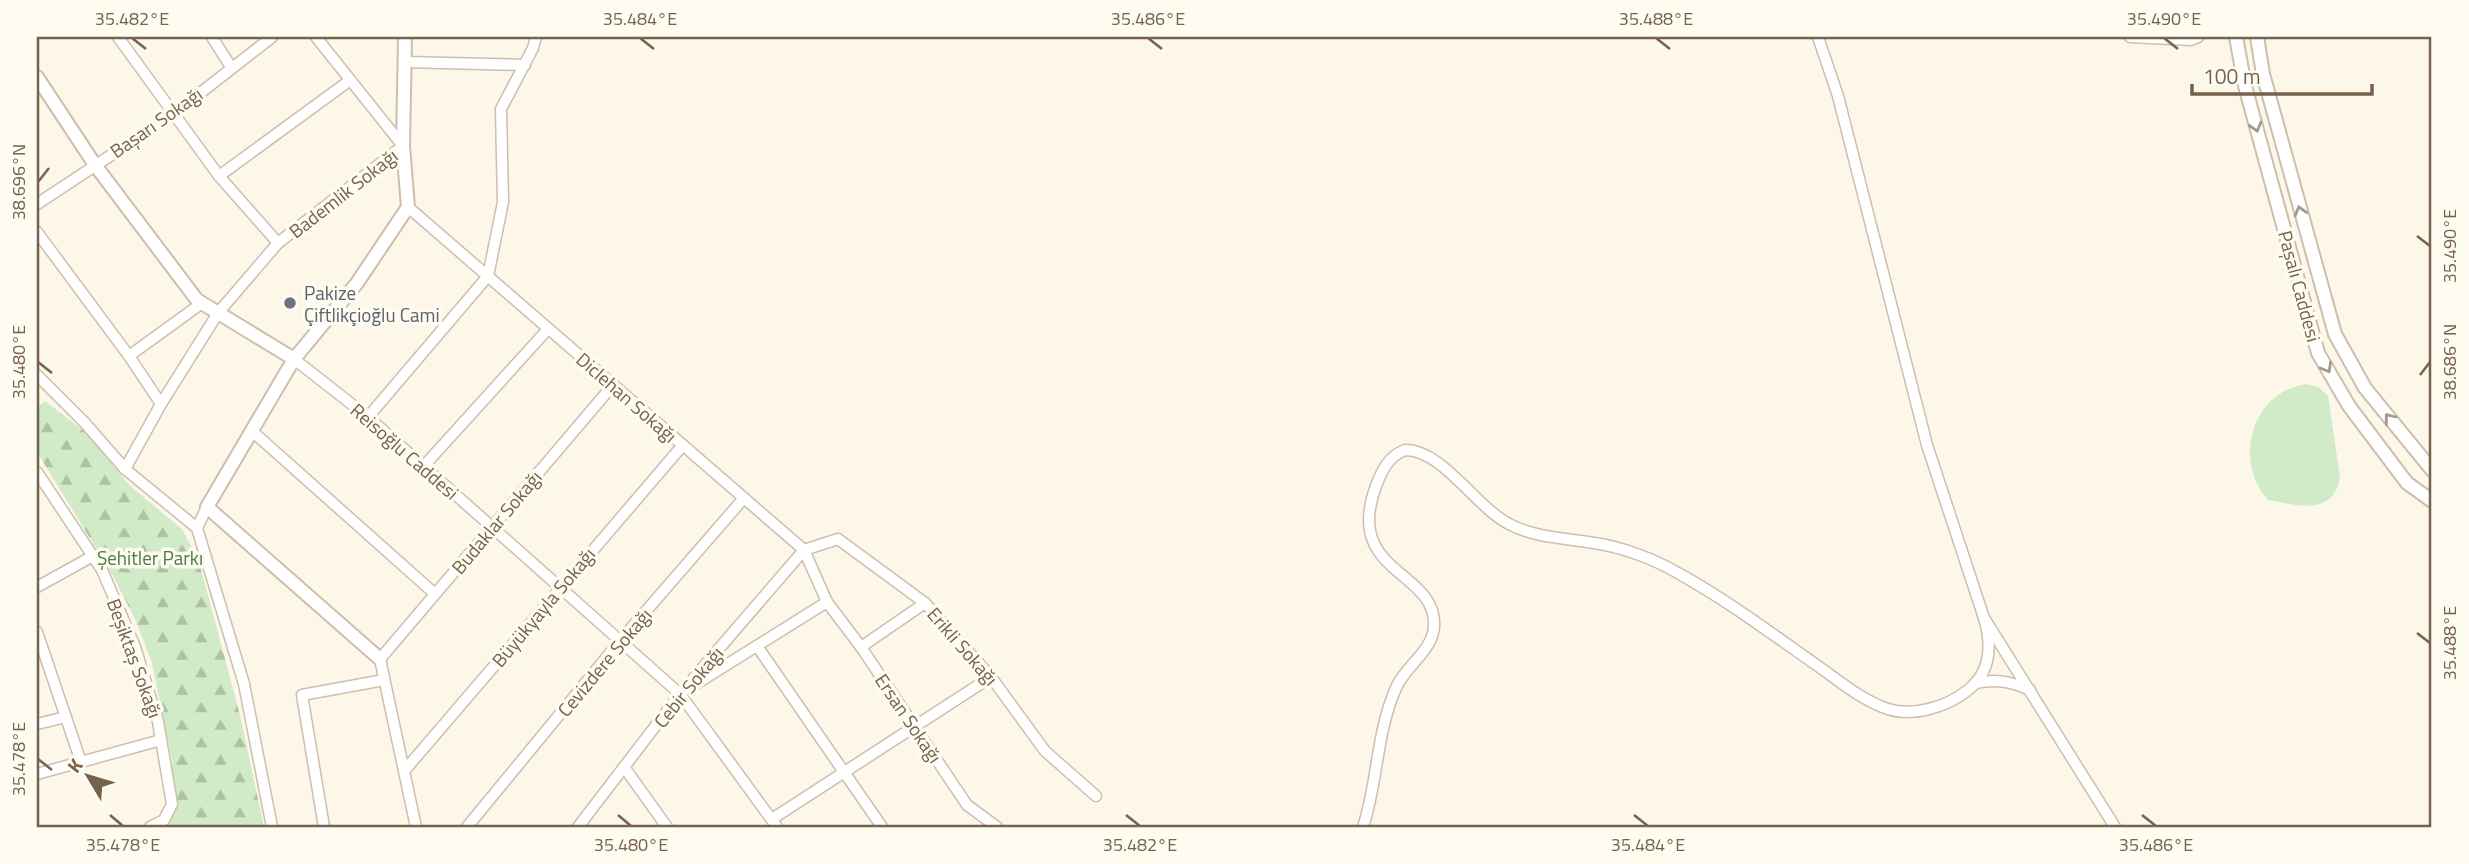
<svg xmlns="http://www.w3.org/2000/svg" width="2469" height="864" font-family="'Titillium Web',sans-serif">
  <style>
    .green { fill: #d1eac8 }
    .forest { fill: url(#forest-firs) }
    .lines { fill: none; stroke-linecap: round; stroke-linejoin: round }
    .minor-casing { stroke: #ccbfac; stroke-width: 13 }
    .tertiary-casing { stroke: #ccbfac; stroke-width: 16 }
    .minor { stroke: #fff; stroke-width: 10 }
    .tertiary { stroke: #fff; stroke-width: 12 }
    .oneway { stroke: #a6998b }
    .ticks { fill: none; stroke: #76624d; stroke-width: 2.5 }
    .worship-dot { fill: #6b7280; stroke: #fefbf0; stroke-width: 2.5 }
    .labels { text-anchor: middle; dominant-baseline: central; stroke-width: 7; stroke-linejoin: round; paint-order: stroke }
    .street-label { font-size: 19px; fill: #76624d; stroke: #fefbf0 }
    .worship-label { font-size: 19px; fill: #5b616d; stroke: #fefbf0; text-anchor: start }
    .park-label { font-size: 19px; fill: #4d7b45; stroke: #fefbf0 }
    .neatline { fill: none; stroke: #76624d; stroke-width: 2.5 }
    .ticks-label { font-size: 18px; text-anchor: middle; fill: #76624d }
  </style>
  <defs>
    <pattern id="forest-firs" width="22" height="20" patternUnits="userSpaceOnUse" patternTransform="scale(1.75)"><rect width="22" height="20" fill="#d1eac8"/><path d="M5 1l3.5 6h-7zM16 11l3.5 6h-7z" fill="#aec1a5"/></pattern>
  </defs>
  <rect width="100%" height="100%" fill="#fcf7e9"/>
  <path class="green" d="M2306,384L2318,387L2328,396L2340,477C2334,517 2296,505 2268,500C2233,462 2251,392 2306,384Z"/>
  <path class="forest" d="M45,401L88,434L130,486L182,529L199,562L240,715L264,827H169L172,761L152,663L135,619L113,576L37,452V408Z"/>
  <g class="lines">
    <defs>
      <g id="minor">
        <path d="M118,37L219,176L278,243"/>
        <path d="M212,37L231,67"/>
        <path d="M1818,37L1838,96L1927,445L1984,618L2115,827"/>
        <path d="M2130,37L2191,40L2198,37"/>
        <path d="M405,62L525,65"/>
        <path d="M219,176L349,81"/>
        <path d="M37,204L172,115L272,37"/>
        <path d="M408,207L804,550L827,602L861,647L967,805L997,827"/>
        <path d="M37,232L129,356L161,404"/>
        <path d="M129,356L202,303"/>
        <path d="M294,359L368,417L680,694L777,827"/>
        <path d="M37,375L85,423L125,469L197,528"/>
        <path d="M368,417L488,276L503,202L501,109L533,48L536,37"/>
        <path d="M252,431L435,594"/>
        <path d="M423,467L548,329"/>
        <path d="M125,469L161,404L218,313L278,243L403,146L316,37"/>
        <path d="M37,472L102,570L135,647L158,722L172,804L164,820L150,827"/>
        <path d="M207,507L197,528L244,684L272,827"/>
        <path d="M37,587L93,556"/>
        <path d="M37,632L81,762"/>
        <path d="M757,646L882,827"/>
        <path d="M861,647L925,603"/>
        <path d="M1975,683C1996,679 2010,681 2030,690"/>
        <path d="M688,689L827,602"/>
        <path d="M37,724L66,717"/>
        <path d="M624,767L667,827"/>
        <path d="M405,770L683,445"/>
        <path d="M37,774L161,740"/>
        <path d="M772,819L991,677"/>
        <path d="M324,827L302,695L384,680"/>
        <path d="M416,827L380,659L613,385"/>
        <path d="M467,827L620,641L744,498"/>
        <path d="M578,827L680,694L804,550L838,539L925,603L991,677L1045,751L1096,796"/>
        <path d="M1363,827C1378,782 1376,733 1396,688C1405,666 1433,651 1434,626C1437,570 1343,574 1376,486C1382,470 1389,456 1405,450C1442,449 1477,509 1511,525C1537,538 1565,538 1594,543C1622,547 1654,559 1678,573C1725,599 1771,633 1815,664C1837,679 1862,701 1888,709C1913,717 1947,707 1968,690C1991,672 1992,645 1984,618"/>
      </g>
      <g id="tertiary">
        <path d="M2236,37L2245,86L2318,353L2349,406L2407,483L2432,501"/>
        <path d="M2257,37L2263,74L2335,334L2365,388L2432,470"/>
        <path d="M37,77L95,165L197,300L294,359"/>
        <path d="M380,659L207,507L294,359L357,283L408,207L403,146L405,37"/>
      </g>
    </defs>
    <use href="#minor" class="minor-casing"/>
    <use href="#tertiary" class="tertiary-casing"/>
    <use href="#minor" class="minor"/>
    <use href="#tertiary" class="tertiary"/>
  </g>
  <defs><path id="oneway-chevron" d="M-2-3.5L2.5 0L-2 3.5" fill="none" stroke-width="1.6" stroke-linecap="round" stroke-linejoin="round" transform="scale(1.75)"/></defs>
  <g class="oneway">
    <use href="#oneway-chevron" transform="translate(2256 127) rotate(74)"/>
    <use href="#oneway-chevron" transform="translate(2300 211) rotate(-106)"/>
    <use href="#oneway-chevron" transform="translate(2327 368) rotate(60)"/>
    <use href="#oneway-chevron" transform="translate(2389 418) rotate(-128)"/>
  </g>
  <path class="ticks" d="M132,38L146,49M640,38L654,49M1148,38L1162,49M1656,38L1670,49M2164,38L2178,49M38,182L49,168M2417,236L2430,246M38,362L52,373M2420,375L2430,362M2417,633L2430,643M38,759L52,770M110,815L123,826M618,815L631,826M1126,815L1140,826M1634,815L1648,826M2142,815L2156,826"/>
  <circle class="worship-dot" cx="290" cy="303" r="7"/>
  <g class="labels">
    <g class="street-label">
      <text transform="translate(156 122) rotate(-35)">Başarı Sokağı</text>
      <text transform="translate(343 193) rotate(-38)">Bademlik Sokağı</text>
      <text transform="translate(2300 286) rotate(75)">Paşalı Caddesi</text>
      <text transform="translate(627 397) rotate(41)">Diclehan Sokağı</text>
      <text transform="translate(405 451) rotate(41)">Reisoğlu Caddesi</text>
      <text transform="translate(496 522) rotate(-50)">Budaklar Sokağı</text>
      <text transform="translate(543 607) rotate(-50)">Büyükyayla Sokağı</text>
      <text transform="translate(963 646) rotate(49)">Erikli Sokağı</text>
      <text transform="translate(135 658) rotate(70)">Beşiktaş Sokağı</text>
      <text transform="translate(604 662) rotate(-50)">Cevizdere Sokağı</text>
      <text transform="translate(688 687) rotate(-51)">Cebir Sokağı</text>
      <text transform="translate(909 718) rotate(56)">Ersan Sokağı</text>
    </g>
    <g class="worship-label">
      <text x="304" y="292">Pakize<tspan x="304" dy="22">Çiftlikçioğlu Cami</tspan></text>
    </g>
    <g class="park-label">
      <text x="150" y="557">Şehitler Parkı</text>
    </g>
  </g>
  <rect width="2469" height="864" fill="none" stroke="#fefbf0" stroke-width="77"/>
  <g transform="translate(88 776) rotate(308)" stroke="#fefbf0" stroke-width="5" paint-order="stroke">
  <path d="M0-5L12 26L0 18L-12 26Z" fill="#76624d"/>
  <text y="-10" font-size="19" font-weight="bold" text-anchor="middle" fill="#76624d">K</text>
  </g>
  <path d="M2192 84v10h180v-10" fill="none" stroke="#76624d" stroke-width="3.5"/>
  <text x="2203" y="84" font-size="21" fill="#76624d" stroke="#fefbf0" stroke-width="5" paint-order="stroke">100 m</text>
  <rect x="38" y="38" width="2392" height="788" class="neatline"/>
  <g class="ticks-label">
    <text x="132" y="25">35.482°E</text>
    <text x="640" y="25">35.484°E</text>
    <text x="1148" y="25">35.486°E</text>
    <text x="1656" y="25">35.488°E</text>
    <text x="2164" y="25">35.490°E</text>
    <text transform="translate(19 182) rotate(-90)" y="6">38.696°N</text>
    <text transform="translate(2450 246) rotate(-90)" y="6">35.490°E</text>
    <text transform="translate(2450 362) rotate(-90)" y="6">38.686°N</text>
    <text transform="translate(19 362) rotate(-90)" y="6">35.480°E</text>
    <text transform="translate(2450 643) rotate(-90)" y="6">35.488°E</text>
    <text transform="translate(19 759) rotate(-90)" y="6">35.478°E</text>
    <text x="123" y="851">35.478°E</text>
    <text x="631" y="851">35.480°E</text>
    <text x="1140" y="851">35.482°E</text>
    <text x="1648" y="851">35.484°E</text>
    <text x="2156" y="851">35.486°E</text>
  </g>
</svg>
